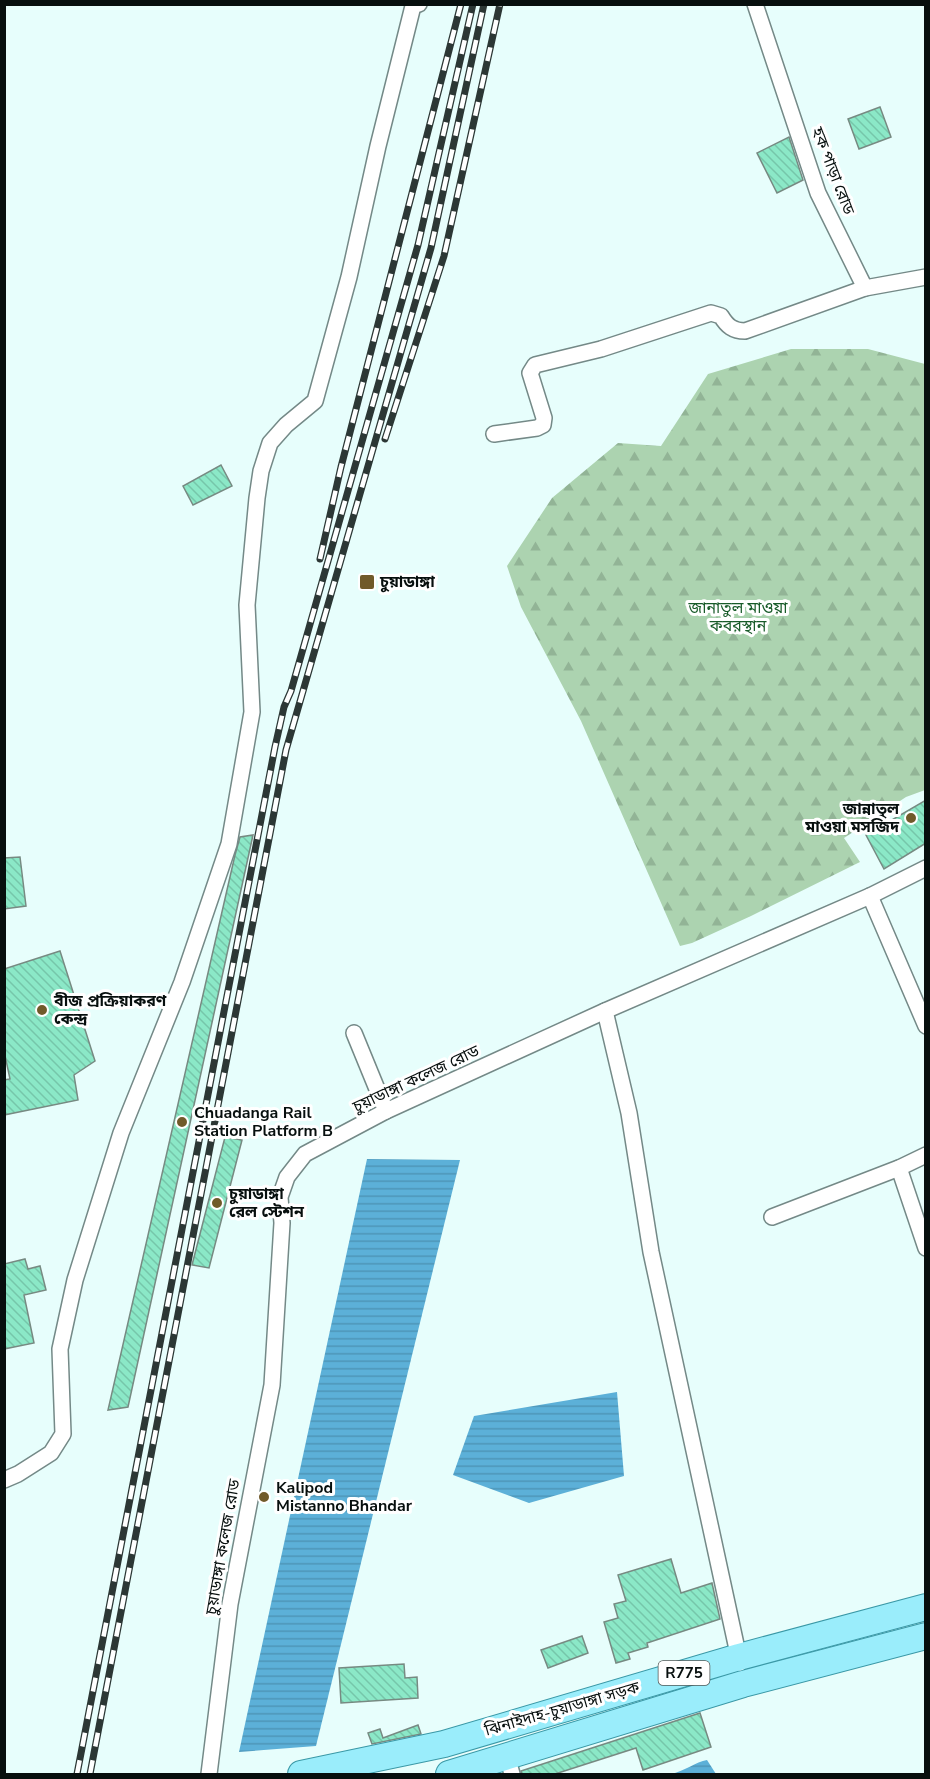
<svg xmlns="http://www.w3.org/2000/svg" width="930" height="1779" font-family="'Nunito Sans','Noto Sans Bengali',sans-serif">
  <style>
    .forest { fill: url(#forest-firs) }
    .water { fill: url(#water-rules) }
    .building { fill: url(#building-back-hatch); stroke: #778a82; stroke-width: 1.5 }
    .lines { fill: none; stroke-linecap: round; stroke-linejoin: round }
    .street-casing { stroke: #748987; stroke-width: 18 }
    .primary-casing { stroke: #3a98a6; stroke-width: 28 }
    .street { stroke: #fff; stroke-width: 15 }
    .primary { stroke: #9aedfb; stroke-width: 26 }
    .rail-casing { stroke: #2c3735; stroke-width: 7 }
    .rail { stroke: #fff; stroke-width: 4.5; stroke-dasharray: 14; stroke-linecap: butt }
    .poi-dot { fill: #705a2a; stroke: #fff; stroke-width: 2 }
    .labels { text-anchor: middle; dominant-baseline: central; stroke-width: 6; stroke-linejoin: round; paint-order: stroke }
    .shield { fill: #fff; stroke: #515756; stroke-width: 1.5 }
    .shield-label { font-size: 15px; font-weight: bold; fill: #070f0e }
    .street-label { font-size: 16px; fill: #070f0e; stroke: #fff }
    .poi-label { font-size: 16px; font-weight: bold; fill: #070f0e; stroke: #fff; text-anchor: start }
    .park-label { font-size: 16px; fill: #185b29; stroke: #fff }
  </style>
  <defs>
    <pattern id="forest-firs" width="22" height="20" patternUnits="userSpaceOnUse" patternTransform="scale(1.5)"><rect width="22" height="20" fill="#acd3b0"/><path d="M5 1l3.5 6h-7zM16 11l3.5 6h-7z" fill="#92b496"/></pattern>
    <pattern id="water-rules" width="6" height="5" patternUnits="userSpaceOnUse" patternTransform="scale(1.5)"><rect width="6" height="5" fill="#5cb0d8"/><path d="M0 2.5h6" fill="none" stroke="#4e96b8"/></pattern>
    <pattern id="building-back-hatch" width="6" height="6" patternUnits="userSpaceOnUse" patternTransform="scale(1.5)"><rect width="6" height="6" fill="#8be8c7"/><path d="M-1 5l2 2M0 0l6 6M5-1l2 2" fill="none" stroke="#76c6aa"/></pattern>
  </defs>
  <rect width="100%" height="100%" fill="#e7fefc"/>
  <path class="forest" d="M791,349H868L925,364V790L906,797L844,838L860,862L751,916L692,943L680,946L581,721L521,607L507,566L552,498L618,443L661,446L708,374Z"/>
  <g class="water">
    <path d="M367,1159L460,1160L316,1746L239,1752Z"/>
    <path d="M617,1392L624,1476L529,1503L453,1475L474,1416Z"/>
    <path d="M707,1760L716,1774H672C684,1771 696,1762 707,1760Z"/>
  </g>
  <g class="building">
    <path d="M880,107L891,137L859,149L848,119Z"/>
    <path d="M789,137L803,180L777,193L757,153Z"/>
    <path d="M221,465L232,486L193,505L183,486Z"/>
    <path d="M926,800V843L884,869L866,835Z"/>
    <path d="M253,835L128,1407L108,1410L235,855L240,837Z"/>
    <path d="M20,857L26,906L4,909V858Z"/>
    <path d="M60,951L95,1061L74,1075L78,1100L4,1115V1080L10,1079L4,1051V969Z"/>
    <path d="M225,1137L242,1140L209,1268L192,1265Z"/>
    <path d="M25,1259L28,1269L40,1266L46,1290L24,1295L34,1343L4,1349V1264Z"/>
    <path d="M671,1559L681,1593L712,1583L720,1619L647,1643L648,1647L628,1653L630,1659L616,1663L604,1622L618,1618L614,1604L626,1601L618,1575Z"/>
    <path d="M582,1636L588,1653L548,1668L541,1650Z"/>
    <path d="M404,1664L405,1678L417,1677L418,1698L341,1703L339,1668Z"/>
    <path d="M700,1713L711,1747L643,1770L636,1748L555,1774H522L521,1771Z"/>
    <path d="M418,1725L421,1734L372,1744L368,1733L380,1729L383,1738Z"/>
  </g>
  <g class="lines">
    <defs>
      <g id="street">
        <path d="M755,4L818,193L865,288L926,277"/>
        <path d="M494,434L537,428L543,425L544,418L530,373L535,365L601,349L711,313L721,316C727,326 733,331 745,331L865,288"/>
        <path d="M870,896L926,1026"/>
        <path d="M605,1011L629,1113L651,1252L740,1663"/>
        <path d="M354,1033L386,1111"/>
        <path d="M899,1168L926,1248"/>
        <path d="M772,1217L899,1168L926,1155"/>
        <path d="M4,1480L18,1474L51,1453L63,1434L60,1349L75,1280L121,1133L182,982L229,844L252,712L247,605L257,498L261,471L270,443L286,425L315,401L349,277L378,146L413,6L419,4"/>
        <path d="M507,1756L512,1774"/>
        <path d="M209,1774L230,1604L272,1385L282,1223L280,1197L287,1177L305,1154L386,1111L605,1011L870,896L926,868"/>
      </g>
      <g id="primary">
        <path d="M301,1774L444,1744L739,1657L926,1607"/>
        <path d="M449,1774L743,1684L926,1636"/>
      </g>
    </defs>
    <use href="#street" class="street-casing"/>
    <use href="#primary" class="primary-casing"/>
    <use href="#street" class="street"/>
    <use href="#primary" class="primary"/>
    <defs>
      <g id="rail">
        <path d="M385,439L444,256L500,4"/>
        <path d="M320,559L341,467L461,4"/>
        <path d="M77,1774L275,747L284,707L291,691L418,245L473,4"/>
        <path d="M90,1774L286,750L431,248L484,4"/>
      </g>
    </defs>
    <use href="#rail" class="rail-casing"/>
    <use href="#rail" class="rail"/>
  </g>
  <g class="poi-dot">
    <rect x="359" y="574" width="16" height="16" rx="3"/>
    <circle cx="911" cy="818" r="6"/>
    <circle cx="42" cy="1010" r="6"/>
    <circle cx="182" cy="1122" r="6"/>
    <circle cx="217" cy="1203" r="6"/>
    <circle cx="264" cy="1497" r="6"/>
  </g>
  <g class="labels">
    <rect class="shield" x="658.5" y="1661" width="51" height="24" rx="4.5"/>
    <g class="shield-label">
      <text x="684" y="1673">R775</text>
    </g>
    <g class="street-label">
      <text transform="translate(833 171) rotate(69)">হক পাড়া রোড</text>
      <text transform="translate(416 1079) rotate(-25)">চুয়াডাঙ্গা কলেজ রোড</text>
      <text transform="translate(223 1547) rotate(-80)">চুয়াডাঙ্গা কলেজ রোড</text>
      <text transform="translate(562 1709) rotate(-16)">ঝিনাইদাহ-চুয়াডাঙ্গা সড়ক</text>
    </g>
    <g class="poi-label">
      <text x="380" y="582">চুয়াডাঙ্গা</text>
      <text x="899" y="809" text-anchor="end">জান্নাতুল<tspan x="899" dy="18">মাওয়া মসজিদ</tspan></text>
      <text x="54" y="1001">বীজ প্রক্রিয়াকরণ<tspan x="54" dy="18">কেন্দ্র</tspan></text>
      <text x="194" y="1113">Chuadanga Rail<tspan x="194" dy="18">Station Platform B</tspan></text>
      <text x="229" y="1194">চুয়াডাঙ্গা<tspan x="229" dy="18">রেল স্টেশন</tspan></text>
      <text x="276" y="1488">Kalipod<tspan x="276" dy="18">Mistanno Bhandar</tspan></text>
    </g>
    <g class="park-label">
      <text x="738" y="608">জানাতুল মাওয়া<tspan x="738" dy="18">কবরস্থান</tspan></text>
    </g>
  </g>
  <rect width="930" height="1779" fill="none" stroke="#070f0e" stroke-width="12"/>
</svg>
